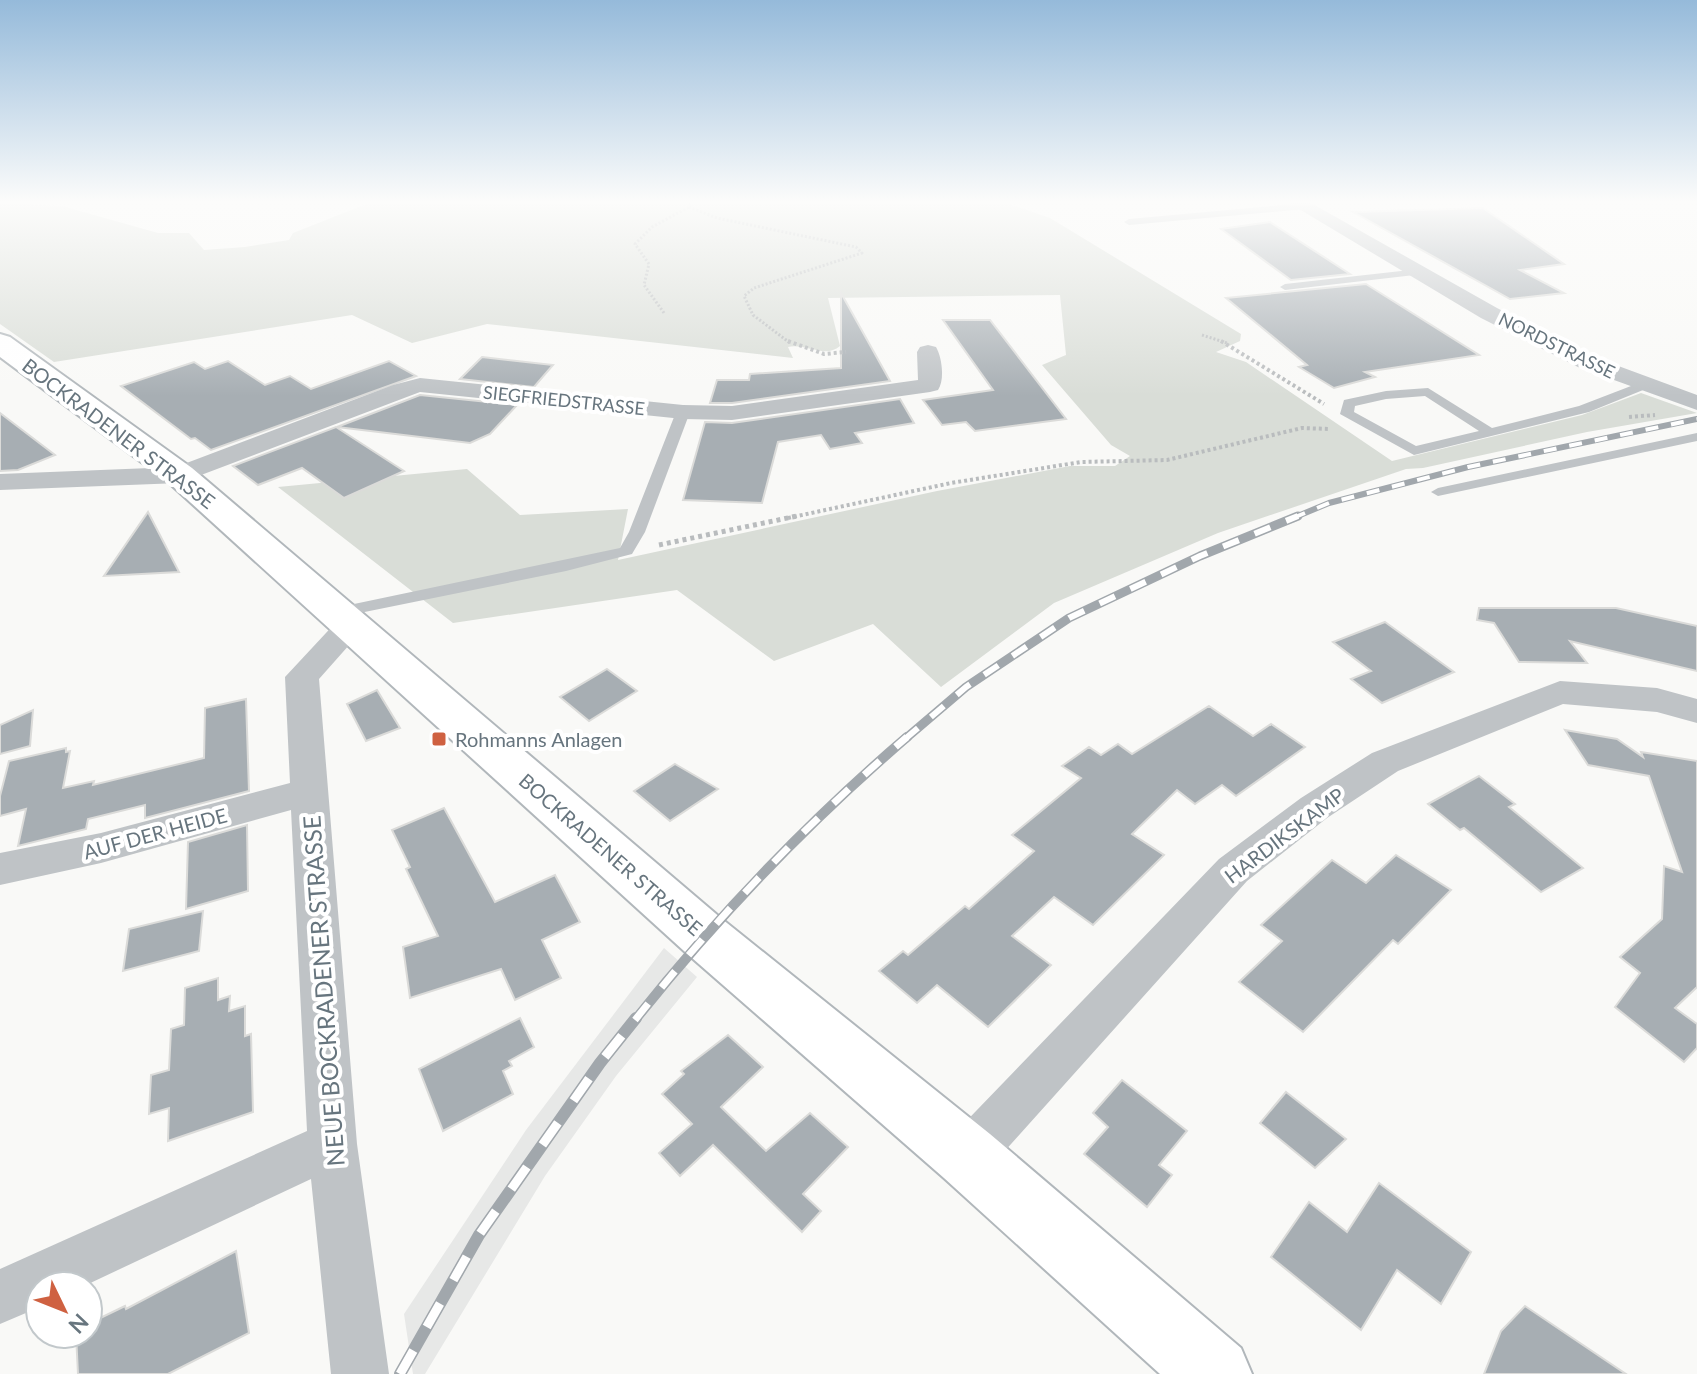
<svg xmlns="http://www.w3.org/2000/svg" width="1697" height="1374" font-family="Lato,sans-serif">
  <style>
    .built { fill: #e7e8e7 }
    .green { fill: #d9ddd7 }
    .building { fill: #a7aeb3; stroke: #dbdbd9; stroke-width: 2 }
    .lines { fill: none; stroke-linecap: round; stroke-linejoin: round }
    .secondary-casing { stroke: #b1b7bb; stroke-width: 4 }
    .path-far2 { stroke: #b9bcbe; stroke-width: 3; stroke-dasharray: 2 2; stroke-linecap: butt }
    .path-far1 { stroke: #b9bcbe; stroke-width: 4; stroke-dasharray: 3 3; stroke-linecap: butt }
    .path { stroke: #b9bcbe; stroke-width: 5; stroke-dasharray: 4 4; stroke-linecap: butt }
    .lane { fill: #bfc3c6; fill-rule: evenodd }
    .street { fill: #bfc3c6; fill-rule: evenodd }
    .secondary { fill: #fff; fill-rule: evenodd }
    .rail-far3-casing { stroke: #a1a7ac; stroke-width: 6 }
    .rail-far2-casing { stroke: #a1a7ac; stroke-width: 9 }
    .rail-far1-casing { stroke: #a1a7ac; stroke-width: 10 }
    .rail-casing { stroke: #a1a7ac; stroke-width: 12 }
    .rail-far3 { stroke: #fff; stroke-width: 4; stroke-dasharray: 13; stroke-linecap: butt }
    .rail-far2 { stroke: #fff; stroke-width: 6; stroke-dasharray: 17; stroke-linecap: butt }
    .rail-far1 { stroke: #fff; stroke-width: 7; stroke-dasharray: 21; stroke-linecap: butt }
    .rail { stroke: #fff; stroke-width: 9; stroke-dasharray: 27; stroke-linecap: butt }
    .poi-dot { fill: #cf6141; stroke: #fff; stroke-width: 3 }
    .labels { text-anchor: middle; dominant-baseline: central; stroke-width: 8; stroke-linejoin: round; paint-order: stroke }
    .far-street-label { font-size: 18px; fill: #67757e; stroke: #fff }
    .street-label { font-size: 20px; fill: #67757e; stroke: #fff }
    .poi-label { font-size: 20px; fill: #67757e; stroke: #fff; text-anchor: start }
    .near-street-label { font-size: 24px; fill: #67757e; stroke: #fff }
  </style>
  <rect width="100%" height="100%" fill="#f9f9f7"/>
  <path class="built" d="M664,948L697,977L616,1076L545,1176L425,1374H413L404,1314L526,1130Z"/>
  <path class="green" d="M0,203L62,206L158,233H189L204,250L245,247L289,240L293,233L369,203H1006L1050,218L1241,334L1240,341L1216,352L1246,362L1392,461L1582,415L1641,393L1697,413L1587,432L1423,468L1406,469L1218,533L1054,603L941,687L873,624L774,661L677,590L453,623L278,487L467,469L520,515L628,509L618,560L937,491L1070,466H1115L1130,456L1111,445L1042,365L1066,355L1060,295L828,298L840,346C825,359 806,343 788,347L793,358L487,324L412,343L352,315L54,362L0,324Z"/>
  <g class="building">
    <path d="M1483,208L1564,264L1520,270L1564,293L1510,299L1353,212Z"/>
    <path d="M1270,222L1350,274L1291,280L1221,229Z"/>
    <path d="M1366,284L1479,355L1365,372L1375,377L1334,388L1299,367L1307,365L1226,298Z"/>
    <path d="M841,293L890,381L732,403H710L717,380H749L750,374L841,368Z"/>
    <path d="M943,320H990L1066,419L975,431L966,422L942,425L923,400L993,390Z"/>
    <path d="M482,357L553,365L534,387L460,379Z"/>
    <path d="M228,361L265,385L290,376L311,389L389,361L416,376L211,450L195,438L191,439L121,386L194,362L205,369Z"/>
    <path d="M420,395L517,405L490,434L470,443L337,427Z"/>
    <path d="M900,399L914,423L855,433L862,443L830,449L821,435L778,442L762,503L683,500L705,422L732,423Z"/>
    <path d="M0,413L55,455L18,470L0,471Z"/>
    <path d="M336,427L404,471L344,498L302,468L258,485L233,466Z"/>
    <path d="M148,512L179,572L104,576Z"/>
    <path d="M1479,608H1616L1697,626V671L1570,641L1587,663L1519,662L1494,623L1477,620Z"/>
    <path d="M1385,622L1454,672L1382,703L1351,679L1371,671L1333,642Z"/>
    <path d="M607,669L637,691L589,721L560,697Z"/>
    <path d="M377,690L400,728L366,741L347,704Z"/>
    <path d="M246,699L249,791L145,818V805L88,819L86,829L18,846L26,809L0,816V796L9,761L66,748V752L70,751L63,788L94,781L93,785L204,758L205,708Z"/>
    <path d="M1209,706L1253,736L1271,724L1305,747L1236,796L1222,785L1195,804L1177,790L1132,834L1164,855L1093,925L1054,897L1012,936L1051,965L988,1027L937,985L917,1003L879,971L903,951L908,955L965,906L969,909L1034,851L1012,835L1081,778L1062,766L1089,747L1101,755L1118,744L1132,754Z"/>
    <path d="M33,710L30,746L0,754V725Z"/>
    <path d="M1565,730L1617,739L1643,757L1641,752L1697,761V987L1675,1008L1697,1024V1048L1684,1062L1615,1007L1640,973L1620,957L1662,919L1664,866L1682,872L1649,776L1588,765Z"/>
    <path d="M675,764L718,789L670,821L634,791Z"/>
    <path d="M1479,776L1515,804L1509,807L1583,868L1541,892L1464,828L1460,830L1428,804Z"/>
    <path d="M444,808L495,902L555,875L580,922L542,940L561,978L515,1000L501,969L410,998L403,947L438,936L406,869L410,867L392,830Z"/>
    <path d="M247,825L248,891L186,909L188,842Z"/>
    <path d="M1396,855L1451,890L1398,944L1393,940L1303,1032L1239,982L1282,941L1261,925L1332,860L1366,883Z"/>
    <path d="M203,911L199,951L123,971L129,929Z"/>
    <path d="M218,978V1000L230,996L229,1011L245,1006V1036L251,1034L253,1112L168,1141L169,1108L149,1114L151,1075L169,1070L171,1029L184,1025L185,988Z"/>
    <path d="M520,1018L534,1047L509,1061L512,1066L503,1071L513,1094L443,1131L419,1069Z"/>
    <path d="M728,1035L763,1067L721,1107L766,1151L810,1113L848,1147L803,1194L821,1211L802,1232L713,1145L680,1176L659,1153L692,1124L662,1094L684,1074L681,1071Z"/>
    <path d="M1122,1080L1187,1131L1159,1165L1172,1175L1147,1207L1084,1154L1108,1127L1093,1113Z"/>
    <path d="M1286,1092L1346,1139L1315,1168L1260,1123Z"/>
    <path d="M1379,1183L1471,1252L1441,1304L1397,1270L1361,1330L1271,1257L1309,1202L1347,1232Z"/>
    <path d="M236,1251L249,1333L168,1374H78L76,1334H88V1324L125,1306L126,1309Z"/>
    <path d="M1525,1306L1626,1374H1484L1501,1331Z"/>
  </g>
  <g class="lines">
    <defs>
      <path id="secondary" d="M0,334L10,337L192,468L722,919L990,1134L1241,1348L1252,1374H1160L944,1178L684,951L168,482L0,357Z"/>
    </defs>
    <use href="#secondary" class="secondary-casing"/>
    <g class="path-far2">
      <path d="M690,203L689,207L717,218L856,247L862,253L754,288L744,296L753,315L790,343"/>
      <path d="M664,313L644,285L649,264L635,244L652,227L689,207"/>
      <path d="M1202,335L1227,343"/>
    </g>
    <g class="path-far1">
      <path d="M788,341L824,354L846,352"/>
      <path d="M1221,341L1324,404"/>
      <path d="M1629,417L1655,415"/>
      <path d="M788,518L951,483L1081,462L1167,460L1302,428L1329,429"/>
    </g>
    <path class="path" d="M659,545L797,516"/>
    <g class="lane">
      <path d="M1304,203L1311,206L1306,209L1129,225L1124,222L1129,219Z"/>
      <path d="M1419,269L1423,270V274L1285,290L1280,287L1285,284Z"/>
      <path d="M1644,381L1650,385L1648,388L1589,412L1414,455L1340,414L1344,400L1386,391L1428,388L1492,428L1579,406ZM1425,396L1479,431L1416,446L1354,412L1355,406L1386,399Z"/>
      <path d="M683,408L690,412L645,532L632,554L566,571L335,618L327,613L335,608L620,548L629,532L676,412Z"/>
      <path d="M1697,433V441L1438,496L1431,492L1438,488Z"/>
    </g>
    <g class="street">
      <path d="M1289,203H1311L1497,308L1594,357L1697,395V410L1578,367L1481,318Z"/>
      <path d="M928,345L936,347C942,357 945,380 938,390L930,392L732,420L683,419L420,392L180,483L0,490V474L176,467L393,385L420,378L683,405L732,406L918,380L917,352L920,347Z"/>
      <path d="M350,616L361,619L366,626L319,679L357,1144L389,1374H331L311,1179L84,1286H40V1307L0,1324V1269L307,1131L291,810L101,863L0,885V853L101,833L290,783L285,677L339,619Z"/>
      <path d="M1560,681L1657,688L1697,699V723L1657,712L1563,704L1398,771L1327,818L1247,881L985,1173L967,1181L949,1173L942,1156L949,1139L1219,859L1301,798L1372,753Z"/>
    </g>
    <use href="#secondary" class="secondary"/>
    <defs>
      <path id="rail-far3" d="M1293,518L1329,503L1468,467L1697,419"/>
      <path id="rail-far2" d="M905,739L966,687L1069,618L1200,556L1298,516"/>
      <path id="rail-far1" d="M635,1020C717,917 807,823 907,737"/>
      <path id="rail" d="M400,1374L479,1235L600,1063L636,1018"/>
    </defs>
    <use href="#rail-far3" class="rail-far3-casing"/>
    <use href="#rail-far2" class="rail-far2-casing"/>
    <use href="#rail-far1" class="rail-far1-casing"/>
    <use href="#rail" class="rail-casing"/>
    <use href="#rail-far3" class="rail-far3"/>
    <use href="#rail-far2" class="rail-far2"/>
    <use href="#rail-far1" class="rail-far1"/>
    <use href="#rail" class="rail"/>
  </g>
  <linearGradient id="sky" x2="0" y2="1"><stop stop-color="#95bada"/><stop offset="0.51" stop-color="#fcfcfb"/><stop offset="1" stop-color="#fcfcfb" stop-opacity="0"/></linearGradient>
  <rect width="1697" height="396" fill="url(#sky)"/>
  <rect class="poi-dot" x="431" y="731" width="16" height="16" rx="4"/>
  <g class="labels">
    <g class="far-street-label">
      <text transform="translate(1557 345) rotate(26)">NORDSTRASSE</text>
      <text transform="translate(564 400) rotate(6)">SIEGFRIEDSTRASSE</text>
    </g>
    <g class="street-label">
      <text transform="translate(119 433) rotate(37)">BOCKRADENER STRASSE</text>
      <text transform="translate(155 833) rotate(-15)">AUF DER HEIDE</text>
      <text transform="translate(1284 835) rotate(-37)">HARDIKSKAMP</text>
      <text transform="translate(611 854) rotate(41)">BOCKRADENER STRASSE</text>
    </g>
    <g class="poi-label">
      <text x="455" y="739">Rohmanns Anlagen</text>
    </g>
    <g class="near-street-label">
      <text transform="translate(323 991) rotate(-94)">NEUE BOCKRADENER STRASSE</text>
    </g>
  </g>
  <g transform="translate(64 1310) rotate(133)"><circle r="38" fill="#ffffff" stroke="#c2c8cb" stroke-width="2"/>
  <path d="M0-6L14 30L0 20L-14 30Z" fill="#cf6141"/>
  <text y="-12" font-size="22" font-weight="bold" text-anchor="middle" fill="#67757e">N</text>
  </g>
</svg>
